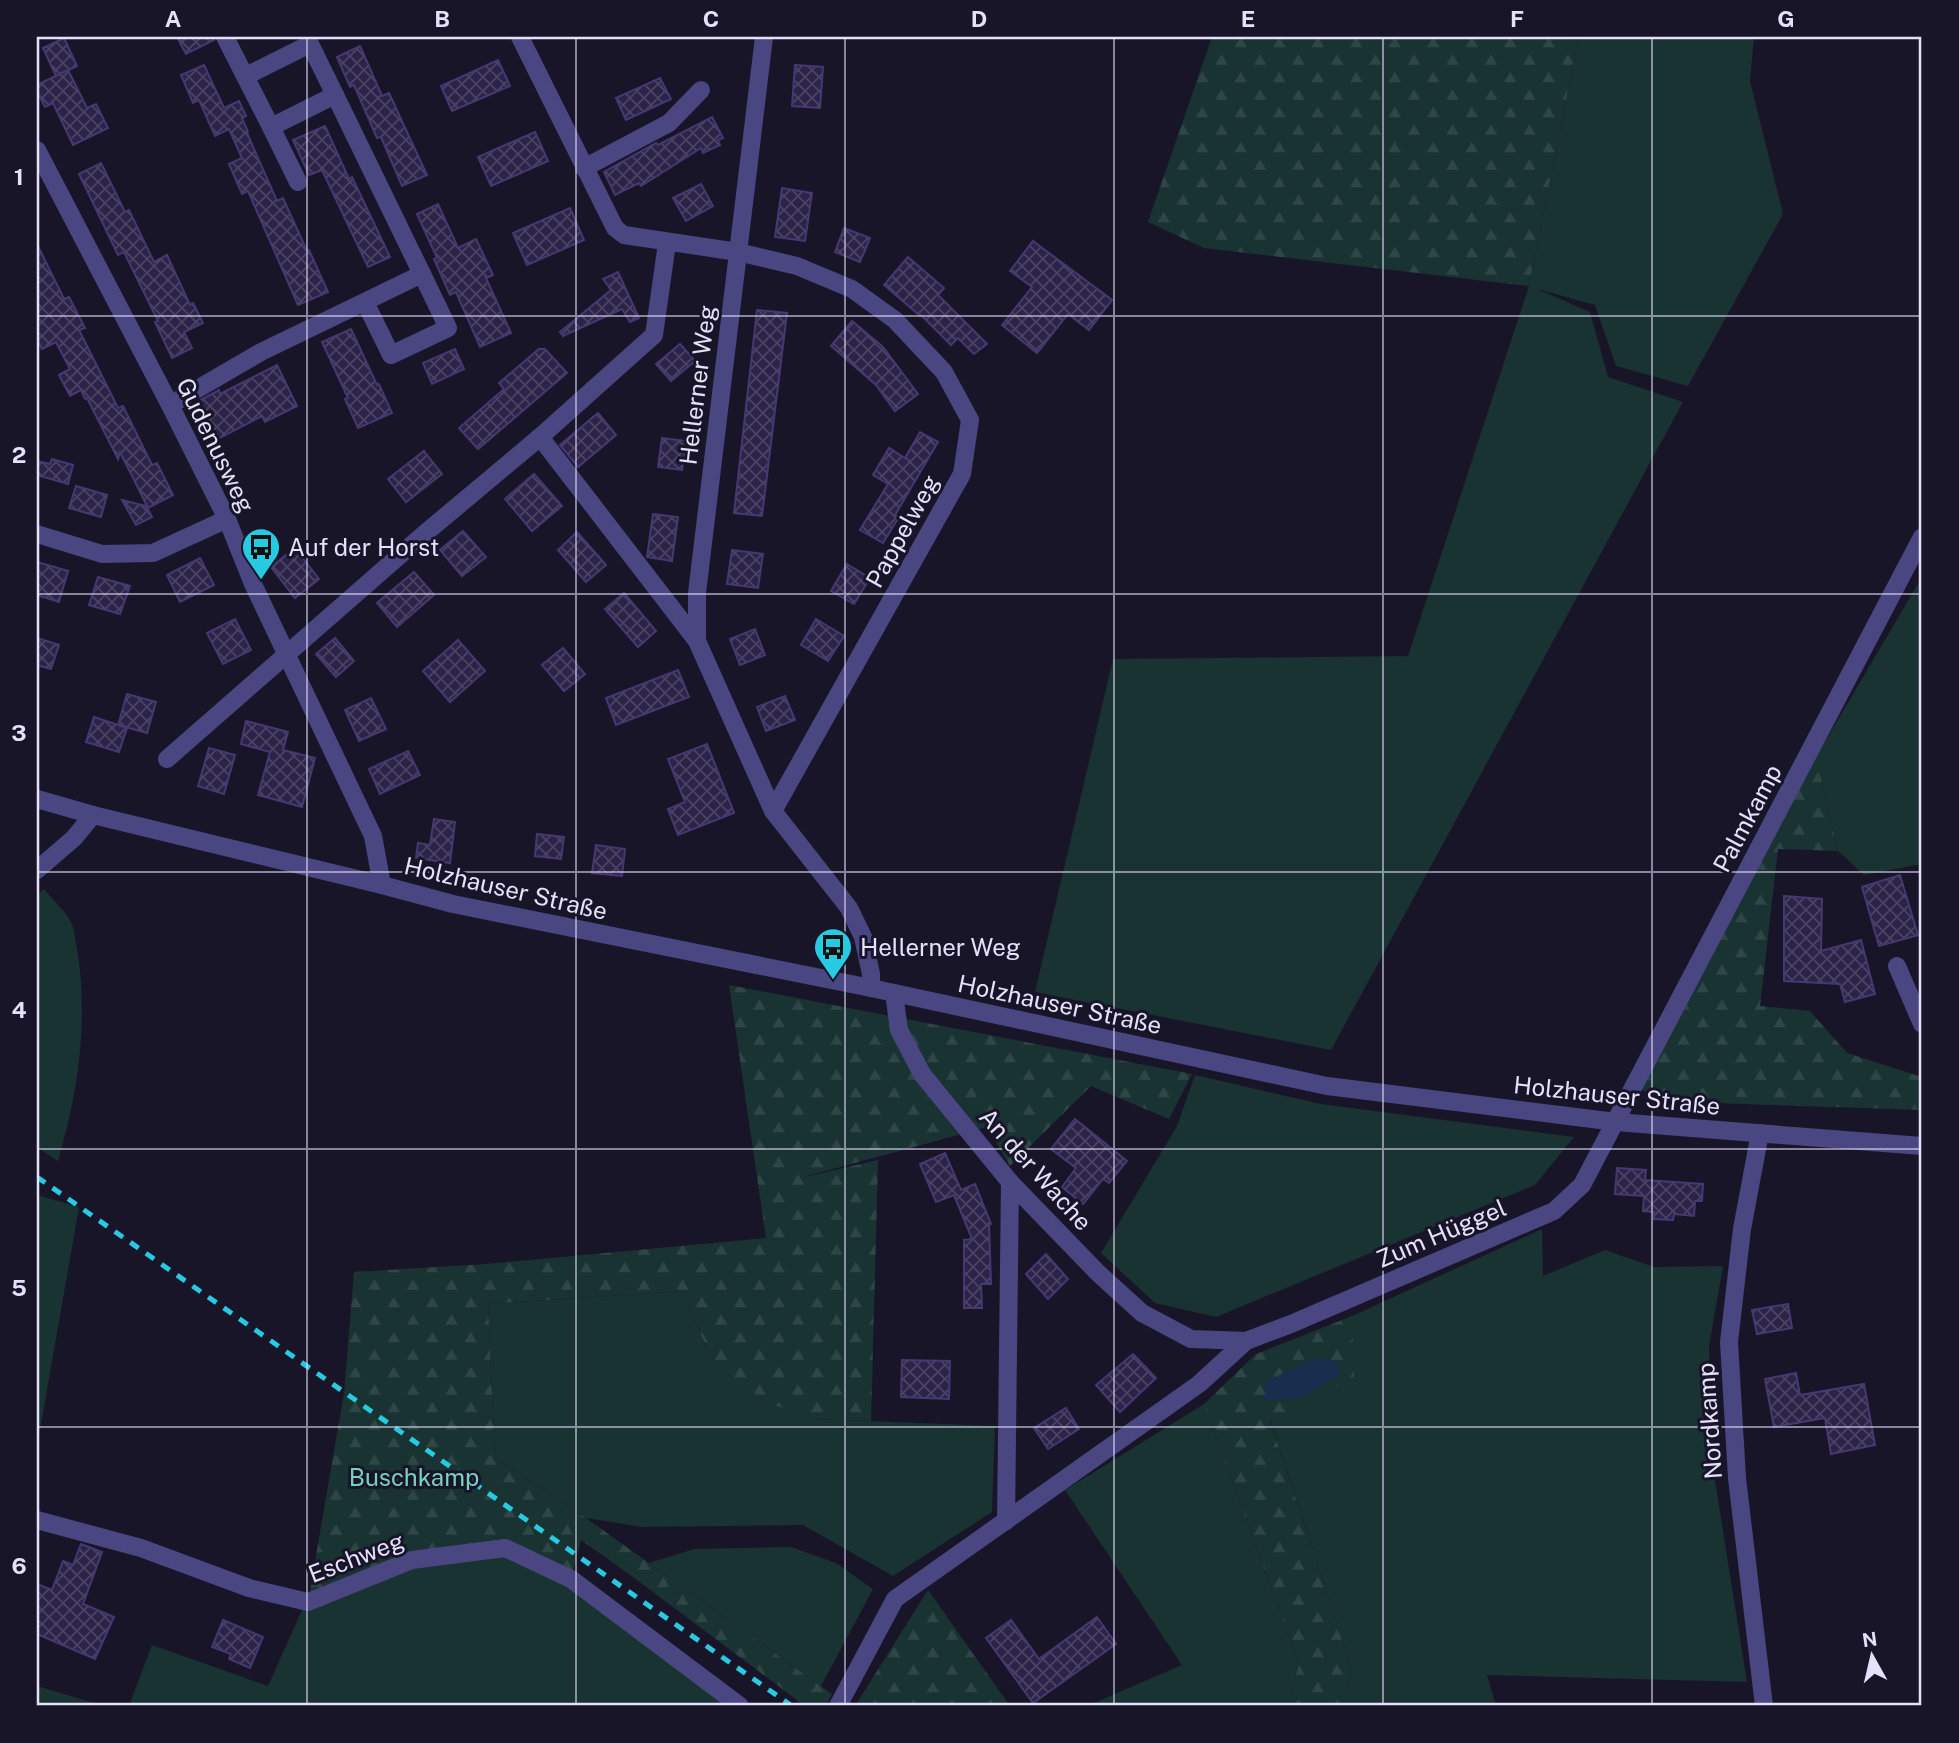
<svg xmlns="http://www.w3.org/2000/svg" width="1959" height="1743" font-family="'Public Sans',sans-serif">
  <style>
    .grass { fill: #193232 }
    .forest { fill: url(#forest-firs) }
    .water { fill: #192d4e }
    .building { fill: url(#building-cross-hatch); stroke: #453971; stroke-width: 2 }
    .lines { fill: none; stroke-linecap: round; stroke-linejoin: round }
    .minor { stroke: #4a4682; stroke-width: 18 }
    .rail { stroke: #27cae1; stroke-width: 5; stroke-dasharray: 10 9; stroke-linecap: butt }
    .grid { fill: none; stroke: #e5e1fb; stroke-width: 2; stroke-opacity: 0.55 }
    .labels { text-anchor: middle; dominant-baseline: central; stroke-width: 6; stroke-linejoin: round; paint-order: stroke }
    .street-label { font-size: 24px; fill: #e5e1fb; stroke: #191529 }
    .poi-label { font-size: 24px; fill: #e5e1fb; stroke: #191529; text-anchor: start }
    .park-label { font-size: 24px; fill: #76d2bd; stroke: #191529 }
    .neatline { fill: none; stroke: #e5e1fb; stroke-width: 2.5 }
    .grid-label { font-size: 23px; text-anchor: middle; font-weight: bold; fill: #e5e1fb }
  </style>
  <defs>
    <pattern id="forest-firs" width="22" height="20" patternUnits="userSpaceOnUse" patternTransform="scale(1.75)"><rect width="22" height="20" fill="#193232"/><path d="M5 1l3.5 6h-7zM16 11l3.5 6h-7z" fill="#2f4646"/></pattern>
    <pattern id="building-cross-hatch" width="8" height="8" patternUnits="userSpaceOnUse" patternTransform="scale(1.75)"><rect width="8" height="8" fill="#2c2348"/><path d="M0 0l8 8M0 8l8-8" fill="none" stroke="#4a4363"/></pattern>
  </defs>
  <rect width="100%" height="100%" fill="#191529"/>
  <g class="grass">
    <path d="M1565,37H1754L1750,81L1783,214L1688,386L1616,366L1595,305L1537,289L1590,312L1608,377L1683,402L1331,1050L1035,992L1113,659L1408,656L1529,286L1578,40Z"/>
    <path d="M1922,577V864L1864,875L1838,851L1816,757Z"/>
    <path d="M44,889C52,900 65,910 71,922C75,929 75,941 77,949C89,1020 78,1093 58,1161L37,1147V895Z"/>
    <path d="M1195,1075L1321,1104L1574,1137L1535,1185L1216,1317L1155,1303L1101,1253L1177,1126Z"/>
    <path d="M37,1195L79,1207L37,1447Z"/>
    <path d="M1542,1229L1543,1276L1605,1250L1654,1267L1723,1266L1709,1346L1714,1474L1747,1682L1487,1675L1496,1706H1342L1352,1670L1270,1419L1353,1377L1352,1316Z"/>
    <path d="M682,1291L712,1360L818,1419L995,1426L992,1512L893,1576L803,1525L642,1527L586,1518L495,1458L488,1304Z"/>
    <path d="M1204,1404L1299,1664L1287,1706H1087L1182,1665L1065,1490Z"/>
    <path d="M791,1547L836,1563L873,1589L821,1686L649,1563L694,1549Z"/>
    <path d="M505,1548L571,1579L740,1706H129L152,1645L268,1686L302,1610L308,1602L412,1560Z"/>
    <path d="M37,1686L104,1706H37Z"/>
  </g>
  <g class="forest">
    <path d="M1212,37H1565L1578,40L1529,286L1204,248L1148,222Z"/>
    <path d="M1816,757L1838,851L1778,849L1760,1006L1810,1011L1847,1053L1922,1077V1110L1655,1101L1641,1088Z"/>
    <path d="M729,985L1192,1074L1169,1119L1091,1086L1010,1166L987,1127L800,1178L878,1160L871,1421L818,1419L767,1403L712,1360L682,1291L488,1304L495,1458L586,1518L832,1694L826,1706H805L633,1577L581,1540L571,1579L505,1548L412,1560L308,1602L344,1393L354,1272L486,1264L766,1238Z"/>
    <path d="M1352,1316L1354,1377L1270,1420L1352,1670L1342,1706H1287L1299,1664L1204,1404L1256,1354Z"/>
    <path d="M928,1590L1010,1706H855Z"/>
  </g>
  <path class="water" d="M1317,1358L1336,1361L1339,1375L1301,1398L1265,1400L1266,1381Z"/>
  <g class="building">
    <path d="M177,37H214V40L186,54Z"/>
    <path d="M64,38L77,66L56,76L43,48Z"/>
    <path d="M360,46L382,96L389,93L427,175L402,186L381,137L377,138L354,85L350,87L337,57Z"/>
    <path d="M498,60L510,86L452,111L441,86Z"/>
    <path d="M204,65L224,108L239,101L246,116L242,118L248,132L247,133L277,201L283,198L307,251L309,250L328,292L298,305L248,191L242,194L229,164L242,158L229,129L215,136L199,100L193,103L181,75Z"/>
    <path d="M795,65L823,67L820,108L792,106Z"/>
    <path d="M68,70L87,108L96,104L108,128L73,145L53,103L45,107L37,91V85Z"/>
    <path d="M660,78L671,99L626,120L616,98Z"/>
    <path d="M712,117L723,138L718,140L720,145L703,153L701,148L641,186L639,183L615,195L604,172L656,143L658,145Z"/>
    <path d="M325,126L349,179L352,177L390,257L368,267L322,170L309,175L293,140Z"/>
    <path d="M535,132L548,161L491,186L478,157Z"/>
    <path d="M101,163L125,212L129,210L154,262L167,255L190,305L193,303L203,323L184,332L192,348L172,358L155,322L158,321L124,252L118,255L79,174Z"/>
    <path d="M701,184L713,206L686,221L673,198Z"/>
    <path d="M782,188L812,193L805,241L775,237Z"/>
    <path d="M438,204L458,248L476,239L493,275L486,278L511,333L480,347L456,292L450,295L434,259L437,258L417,214Z"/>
    <path d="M570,208L584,240L527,265L513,233Z"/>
    <path d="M844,228L870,238L860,262L835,252Z"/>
    <path d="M1033,241L1112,300L1089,330L1068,314L1037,353L1002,325L1032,287L1010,271Z"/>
    <path d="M37,244L64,299L69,297L85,328L79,330L118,408L123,406L152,465L157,463L173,495L148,508L120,452L118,459L87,398L85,399L81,390L70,396L59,375L70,369L56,342L42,349L37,339Z"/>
    <path d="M908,257L944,288L938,295L987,344L974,354L958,338L951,345L921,315L920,316L884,285Z"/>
    <path d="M618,272L639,318L630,322L622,309L563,336L560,332L611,290L603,279Z"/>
    <path d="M757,310L787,313L762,516L734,513Z"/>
    <path d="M852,321L883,347L918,394L895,411L876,385L831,346Z"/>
    <path d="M351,329L377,385L379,384L392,413L358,428L345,399L348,398L322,342Z"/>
    <path d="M680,344L695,361L671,381L656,364Z"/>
    <path d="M455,349L464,369L432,384L423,363Z"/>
    <path d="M539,349H545L567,373L478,449L459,428L504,389L499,383Z"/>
    <path d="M277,365L297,406L265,422L262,416L216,440L197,402L219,390L220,394Z"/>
    <path d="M598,413L616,435L578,467L560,445Z"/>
    <path d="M920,432L938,442L895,515L899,517L883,543L860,530L888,484L873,475L889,448L905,458Z"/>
    <path d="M662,438L686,441L682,470L658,467Z"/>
    <path d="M424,451L442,474L406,502L388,479Z"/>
    <path d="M52,459L73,465L68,484L37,475V461L50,464Z"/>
    <path d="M534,474L562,506L532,531L505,499Z"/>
    <path d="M76,486L107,495L101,517L69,508Z"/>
    <path d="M122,500L146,506L152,517L136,525Z"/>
    <path d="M653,514L678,517L672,561L647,557Z"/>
    <path d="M463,531L486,557L462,576L440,550Z"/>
    <path d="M577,532L606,565L586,582L558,550Z"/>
    <path d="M295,548L319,579L295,598L271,567Z"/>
    <path d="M732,550L763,554L758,588L727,584Z"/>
    <path d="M200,558L214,585L180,602L167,575Z"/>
    <path d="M37,562L68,571L59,602L37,595Z"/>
    <path d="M847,564L870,578L854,604L831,591Z"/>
    <path d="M414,572L434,595L397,627L377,603Z"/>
    <path d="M98,577L130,586L120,614L89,605Z"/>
    <path d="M624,593L656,631L638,647L605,609Z"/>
    <path d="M235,619L251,650L223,664L207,633Z"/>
    <path d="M816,619L844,636L828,661L801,645Z"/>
    <path d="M755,629L765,655L740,665L730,639Z"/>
    <path d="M37,638L59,645L51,669L37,665Z"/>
    <path d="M335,638L354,661L336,677L316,654Z"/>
    <path d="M458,640L485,671L450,702L423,671Z"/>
    <path d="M563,648L585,674L564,691L542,665Z"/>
    <path d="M678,670L689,697L616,725L606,698Z"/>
    <path d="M127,694L156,702L147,733L118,725Z"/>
    <path d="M785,696L795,720L766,731L757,707Z"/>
    <path d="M371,698L386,729L359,741L345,710Z"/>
    <path d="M94,717L127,728L119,752L86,742Z"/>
    <path d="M246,721L288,732L283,750L315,758L302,807L258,795L270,752L241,744Z"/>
    <path d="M707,744L734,813L678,835L668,809L685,802L668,759Z"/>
    <path d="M209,748L235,755L224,794L198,786Z"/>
    <path d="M408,751L420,775L380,794L369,769Z"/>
    <path d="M434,819L455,822L450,863L416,858L418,843L430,845Z"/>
    <path d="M537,834L564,837L561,859L535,856Z"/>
    <path d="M596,845L625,849L622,876L592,873Z"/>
    <path d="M1900,875L1918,935L1879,946L1862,887Z"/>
    <path d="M1784,896L1822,899L1821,951L1861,940L1875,994L1845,1002L1840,984L1784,981Z"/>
    <path d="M1075,1119L1127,1161L1109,1183L1103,1179L1083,1204L1062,1187L1076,1168L1051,1149Z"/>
    <path d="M945,1153L961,1190L975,1184L991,1224L989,1225L991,1284H981L982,1308H964V1240L972,1239L954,1195L936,1202L920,1164Z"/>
    <path d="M1617,1168L1646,1170L1645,1180L1703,1184L1702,1201H1695L1694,1216L1674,1214L1673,1220L1654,1219V1212L1643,1211L1644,1196L1615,1194Z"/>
    <path d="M1046,1254L1068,1279L1048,1299L1026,1274Z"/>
    <path d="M1788,1304L1792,1328L1757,1334L1752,1310Z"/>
    <path d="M1133,1354L1156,1378L1120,1412L1096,1385Z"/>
    <path d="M902,1360L950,1361L949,1399L901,1397Z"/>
    <path d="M1796,1373L1800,1395L1864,1384L1875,1445L1831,1454L1825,1418L1774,1427L1765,1379Z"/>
    <path d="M1066,1408L1079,1429L1048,1449L1034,1428Z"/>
    <path d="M81,1544L102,1552L83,1604L114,1617L95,1659L37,1634V1584L52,1590L63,1561L73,1565Z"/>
    <path d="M1097,1617L1116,1644L1033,1703L986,1638L1011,1620L1039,1659Z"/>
    <path d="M223,1620L263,1637L250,1668L229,1659L231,1654L212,1647Z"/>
  </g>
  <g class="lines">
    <g class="minor">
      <path d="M225,37L271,127L335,95L310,44L246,76"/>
      <path d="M520,37L615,228L624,235L738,252L797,266L852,289L895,320L944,372L970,420L962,474L773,811"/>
      <path d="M764,37L697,593V641L773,811L849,908L863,937L871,974V988"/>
      <path d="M335,95L422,274"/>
      <path d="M271,127L298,182"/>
      <path d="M37,150L170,405L227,519L253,584L373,836L382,885"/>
      <path d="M584,168L669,123L701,90"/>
      <path d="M170,405L261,352L422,274L448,328L391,355L365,302"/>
      <path d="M540,437L697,641"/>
      <path d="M37,534L102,554L153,553L227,519"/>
      <path d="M167,759L423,535L540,437L654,335L667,243"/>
      <path d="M37,799L93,815L382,885L453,904L871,988L1327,1086L1616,1122L1922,1146"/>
      <path d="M37,870L74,838L93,815"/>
      <path d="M1897,966L1922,1024"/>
      <path d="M894,993L899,1030L922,1074L1010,1182L1098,1273L1142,1313L1191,1339L1246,1341"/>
      <path d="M1760,1133L1742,1229L1729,1342L1737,1478L1764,1706"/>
      <path d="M37,1520L141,1548L249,1588L308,1602L412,1560L505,1548L571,1579L740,1706"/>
      <path d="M1006,1521L1010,1182"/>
      <path d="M838,1706L895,1599L1199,1384L1246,1341L1291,1324L1554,1211L1582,1185L1922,537"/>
    </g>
    <path class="rail" d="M37,1177L792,1706"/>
  </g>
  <path class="grid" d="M307,37V1706M576,37V1706M845,37V1706M1114,37V1706M1383,37V1706M1652,37V1706M37,316H1922M37,594H1922M37,872H1922M37,1149H1922M37,1427H1922"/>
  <defs>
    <symbol id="bus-pin" viewBox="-11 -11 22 30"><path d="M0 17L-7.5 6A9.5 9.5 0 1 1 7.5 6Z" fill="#27cae1" stroke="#191529"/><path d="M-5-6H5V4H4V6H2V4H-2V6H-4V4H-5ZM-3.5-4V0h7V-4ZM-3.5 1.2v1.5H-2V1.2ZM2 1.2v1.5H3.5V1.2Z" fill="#111"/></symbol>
  </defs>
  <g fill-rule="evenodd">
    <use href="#bus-pin" x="239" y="525" width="44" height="60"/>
    <use href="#bus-pin" x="811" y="925" width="44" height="60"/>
  </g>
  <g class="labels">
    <g class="street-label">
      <text transform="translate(697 385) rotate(-83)">Hellerner Weg</text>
      <text transform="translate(216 445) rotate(64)">Gudenusweg</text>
      <text transform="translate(902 531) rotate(-61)">Pappelweg</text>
      <text transform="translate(1747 818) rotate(-62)">Palmkamp</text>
      <text transform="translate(506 888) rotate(13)">Holzhauser Straße</text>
      <text transform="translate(1060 1004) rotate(12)">Holzhauser Straße</text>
      <text transform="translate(1617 1095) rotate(6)">Holzhauser Straße</text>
      <text transform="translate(1036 1169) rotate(48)">An der Wache</text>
      <text transform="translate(1441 1233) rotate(-23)">Zum Hüggel</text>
      <text transform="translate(1709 1421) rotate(-94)">Nordkamp</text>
      <text transform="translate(356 1557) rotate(-21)">Eschweg</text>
    </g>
    <g class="poi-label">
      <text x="288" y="547">Auf der Horst</text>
      <text x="860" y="947">Hellerner Weg</text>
    </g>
    <g class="park-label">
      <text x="414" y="1477">Buschkamp</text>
    </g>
  </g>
  <rect width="1959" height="1743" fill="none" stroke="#191529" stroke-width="77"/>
  <g transform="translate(1872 1656) rotate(352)" stroke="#191529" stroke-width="5" paint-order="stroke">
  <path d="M0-5L12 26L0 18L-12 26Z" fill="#e5e1fb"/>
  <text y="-10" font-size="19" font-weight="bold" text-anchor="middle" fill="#e5e1fb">N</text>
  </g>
  <rect x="38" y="38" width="1882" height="1666" class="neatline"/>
  <g class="grid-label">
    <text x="173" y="27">A</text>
    <text x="442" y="27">B</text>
    <text x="711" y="27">C</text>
    <text x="979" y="27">D</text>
    <text x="1248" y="27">E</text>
    <text x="1517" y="27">F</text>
    <text x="1786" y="27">G</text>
    <text x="19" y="185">1</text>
    <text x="19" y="463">2</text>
    <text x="19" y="741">3</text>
    <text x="19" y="1018">4</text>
    <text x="19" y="1296">5</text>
    <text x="19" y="1574">6</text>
  </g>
</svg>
